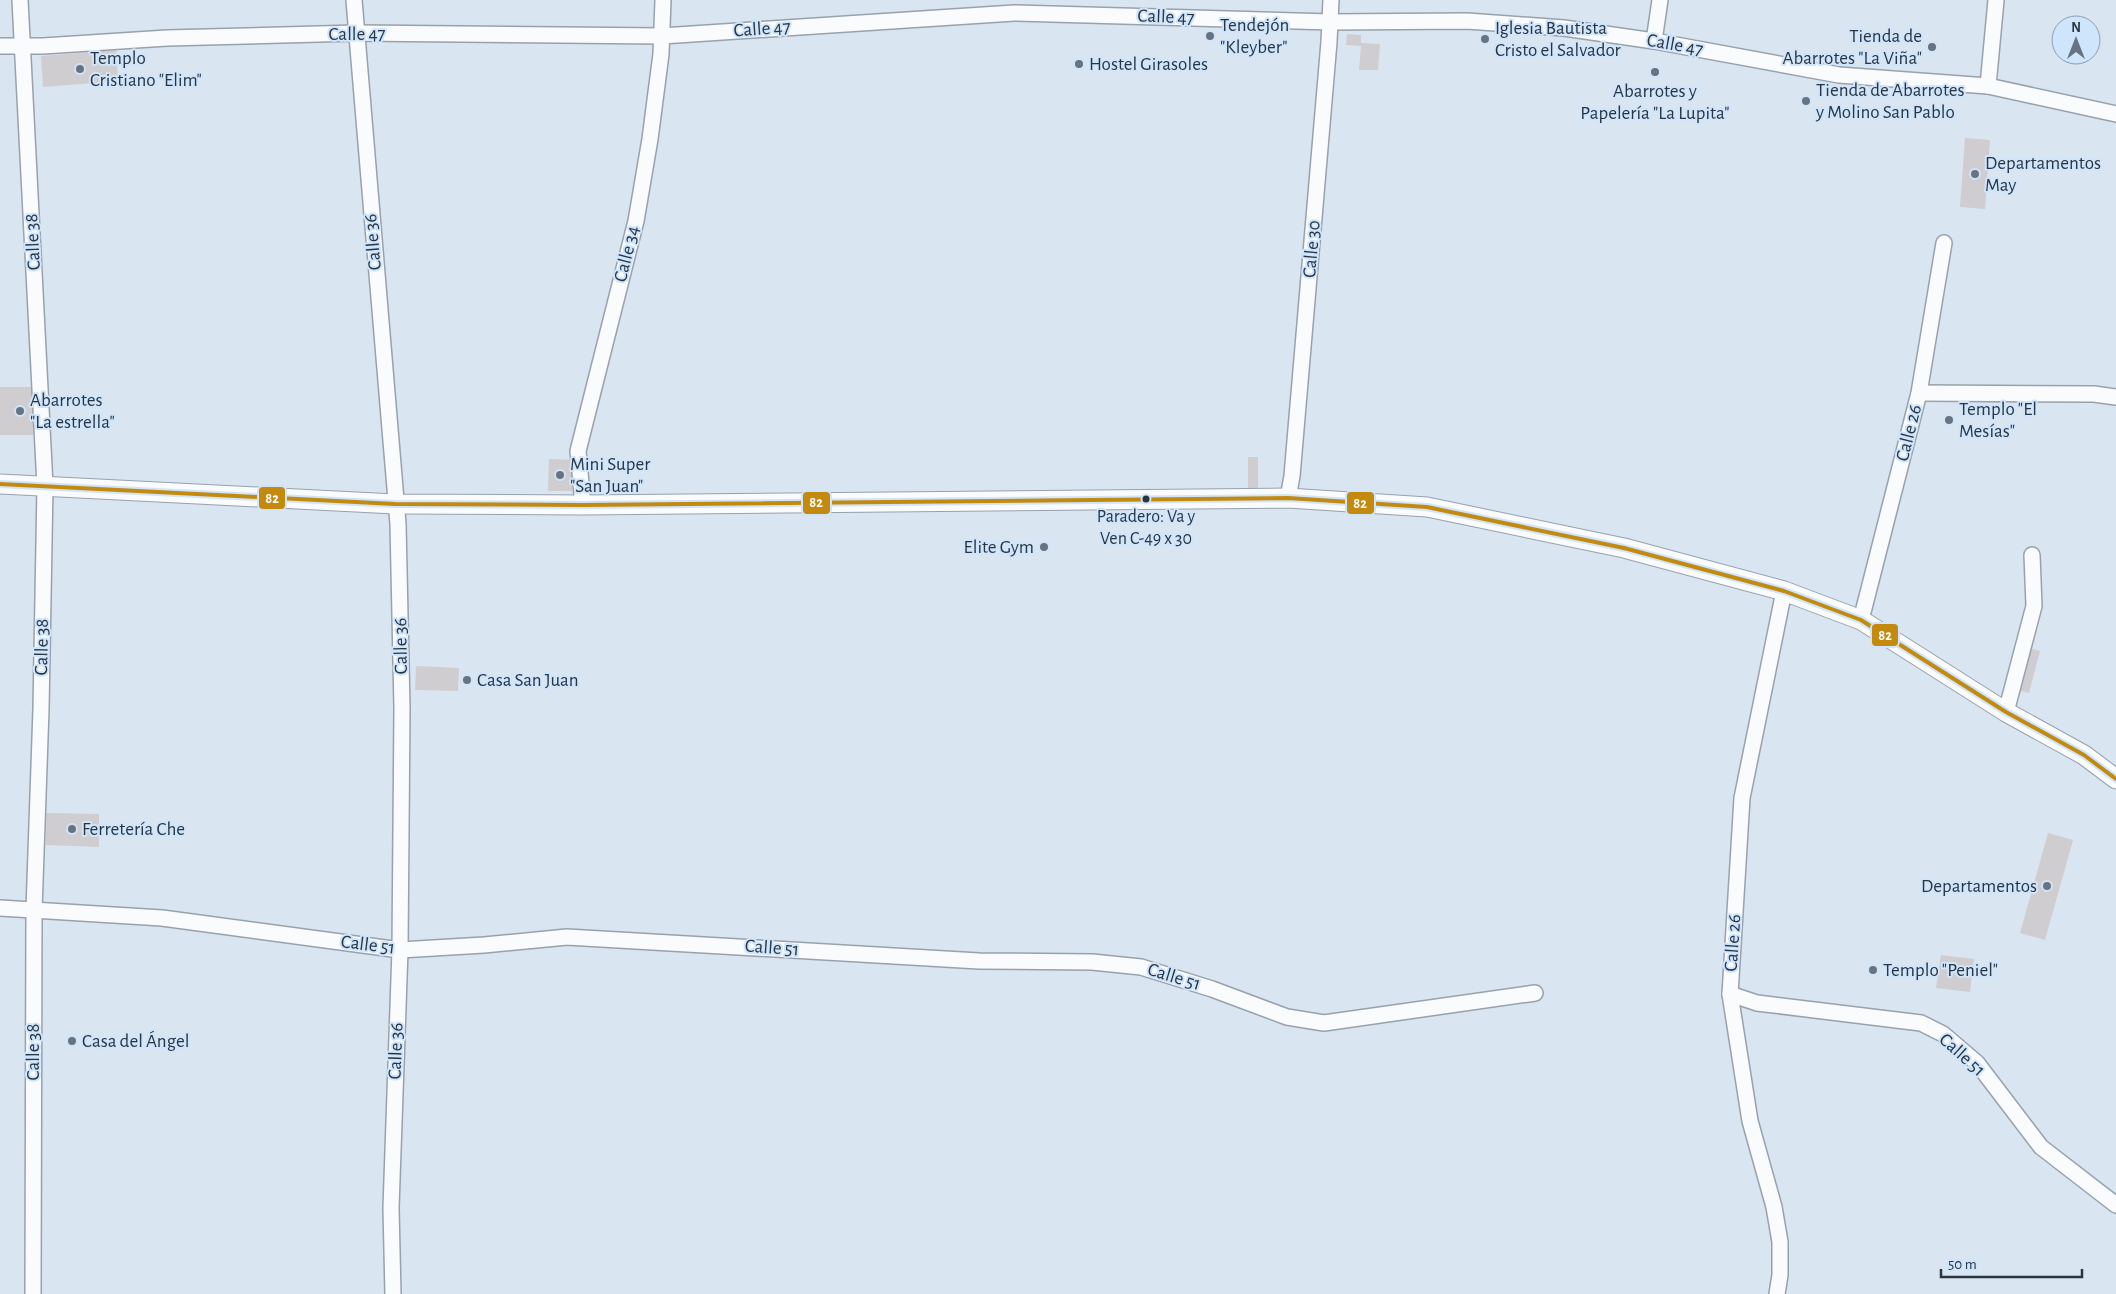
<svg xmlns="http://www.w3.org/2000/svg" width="2116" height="1294" font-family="'Alegreya Sans',sans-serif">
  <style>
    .building { fill: #cfcdcf }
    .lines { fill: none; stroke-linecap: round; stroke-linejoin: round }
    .minor-casing { stroke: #98a1ac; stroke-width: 18 }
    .tertiary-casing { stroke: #98a1ac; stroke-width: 21 }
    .minor { stroke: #f9fbfd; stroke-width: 15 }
    .tertiary { stroke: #f9fbfd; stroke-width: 19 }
    .bus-1-casing { stroke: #cfe5fc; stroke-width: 8 }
    .bus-1 { stroke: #c48a10; stroke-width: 4 }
    .poi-dot { fill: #68737f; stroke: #cfe5fc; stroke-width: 2 }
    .bus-dot { fill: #2b3541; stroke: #cfe5fc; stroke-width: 2 }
    .labels { text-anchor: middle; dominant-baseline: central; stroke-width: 4; stroke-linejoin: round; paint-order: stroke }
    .bus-label { font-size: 18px; fill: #2b3541; stroke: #cfe5fc }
    .street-label { font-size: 19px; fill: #2b3541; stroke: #cfe5fc }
    .poi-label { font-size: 19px; fill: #2b3541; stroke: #cfe5fc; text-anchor: start }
    .line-badge { stroke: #cfe5fc; stroke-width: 2 }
    .badge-label { font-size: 14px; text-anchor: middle; font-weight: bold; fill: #fff }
  </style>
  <rect width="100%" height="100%" fill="#dae5f2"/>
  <g class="building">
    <path d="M1347,34L1361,35V43L1380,44L1378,70H1359L1361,46L1346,45Z"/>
    <path d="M116,50L118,81L43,87L41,56Z"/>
    <path d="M1965,138L1990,140L1985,209L1960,207Z"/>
    <path d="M0,387H40L41,435H0Z"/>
    <rect x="1248" y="457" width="10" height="31"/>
    <path d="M549,459L573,460L572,491H548Z"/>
    <path d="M2029,648L2040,651L2029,693L2018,690Z"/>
    <path d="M416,666L459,668L458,691L415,690Z"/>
    <path d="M46,813L99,814V847L46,845Z"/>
    <path d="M2048,833L2073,840L2045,940L2020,933Z"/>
    <path d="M1941,955L1974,959L1970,992L1936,988Z"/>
  </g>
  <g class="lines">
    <defs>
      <g id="minor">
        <path d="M20,0L45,486L41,709L34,910L33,1294"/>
        <path d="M354,0L398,524L402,708L400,950L391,1208L393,1294"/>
        <path d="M1654,41L1660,0"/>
        <path d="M0,46H43L167,38L356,33L662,36L1014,13L1331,22L1467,21L1564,28L1654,41L1839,75L1988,86L2116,114"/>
        <path d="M1988,86L1996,0"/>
        <path d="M1919,393L2094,394L2116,397"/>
        <path d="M1288,498L1292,476L1329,42L1331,0"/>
        <path d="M583,505L578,451L636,221L650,139L661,54L663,0"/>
        <path d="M1861,620L1919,393L1944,243"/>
        <path d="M2006,712L2034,606L2032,555"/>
        <path d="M0,908L162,918L400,950L484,945L567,937L979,961L1092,962L1141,967L1212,989L1287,1017L1324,1023L1535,993"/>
        <path d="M1730,994L1757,1003L1921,1023L1943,1034L1977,1063L2041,1147L2116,1205"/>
        <path d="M1777,1294L1780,1275V1242L1774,1207L1750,1121L1730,994L1742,798L1784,591"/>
      </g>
      <path id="tertiary" d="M0,484L395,504L583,505L1288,498L1427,507L1624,548L1784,591L1861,620L2006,712L2084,755L2116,779"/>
    </defs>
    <use href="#minor" class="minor-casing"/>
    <use href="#tertiary" class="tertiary-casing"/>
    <use href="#minor" class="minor"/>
    <use href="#tertiary" class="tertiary"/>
    <defs>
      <path id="bus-1" d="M0,484L395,504L583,505L1288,498L1427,507L1624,548L1784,591L1861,620L2006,712L2084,755L2116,779"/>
    </defs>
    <use href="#bus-1" class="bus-1-casing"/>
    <use href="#bus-1" class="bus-1"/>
  </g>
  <g class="poi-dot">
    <circle cx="1210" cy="36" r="5"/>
    <circle cx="1485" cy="39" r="5"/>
    <circle cx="1932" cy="47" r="5"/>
    <circle cx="1079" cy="64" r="5"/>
    <circle cx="80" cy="69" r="5"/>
    <circle cx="1655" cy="72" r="5"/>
    <circle cx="1806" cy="101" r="5"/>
    <circle cx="1975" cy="174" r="5"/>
    <circle cx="20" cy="411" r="5"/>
    <circle cx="1949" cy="420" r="5"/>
    <circle cx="560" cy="475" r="5"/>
    <circle cx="1044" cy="547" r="5"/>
    <circle cx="467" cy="680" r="5"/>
    <circle cx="72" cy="829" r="5"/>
    <circle cx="2047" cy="886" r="5"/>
    <circle cx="1873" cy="970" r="5"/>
    <circle cx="72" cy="1041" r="5"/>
  </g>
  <circle class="bus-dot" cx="1146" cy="499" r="4.5"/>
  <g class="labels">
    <g class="bus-label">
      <text x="1146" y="517">Paradero: Va y<tspan x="1146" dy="22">Ven C-49 x 30</tspan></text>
    </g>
    <g class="street-label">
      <text transform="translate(1166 17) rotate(2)">Calle 47</text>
      <text transform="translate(762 29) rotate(-4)">Calle 47</text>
      <text x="357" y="34">Calle 47</text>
      <text transform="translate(1675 45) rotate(10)">Calle 47</text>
      <text transform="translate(33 242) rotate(-93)">Calle 38</text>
      <text transform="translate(373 242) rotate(-95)">Calle 36</text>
      <text transform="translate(1312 249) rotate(-85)">Calle 30</text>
      <text transform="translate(627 254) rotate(-76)">Calle 34</text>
      <text transform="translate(1909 433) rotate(-76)">Calle 26</text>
      <text transform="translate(401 646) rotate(-91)">Calle 36</text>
      <text transform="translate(42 647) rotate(-89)">Calle 38</text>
      <text transform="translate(1733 943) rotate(-86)">Calle 26</text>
      <text transform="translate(368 945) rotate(7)">Calle 51</text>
      <text transform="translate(772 948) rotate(4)">Calle 51</text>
      <text transform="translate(1174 977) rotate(17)">Calle 51</text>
      <text transform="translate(396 1051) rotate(-88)">Calle 36</text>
      <text transform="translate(33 1052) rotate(-90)">Calle 38</text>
      <text transform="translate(1962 1055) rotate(42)">Calle 51</text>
    </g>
    <g class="poi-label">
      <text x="1220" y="25">Tendejón<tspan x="1220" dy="22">"Kleyber"</tspan></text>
      <text x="1495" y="28">Iglesia Bautista<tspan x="1495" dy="22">Cristo el Salvador</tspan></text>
      <text x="1922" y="36" text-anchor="end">Tienda de<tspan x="1922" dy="22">Abarrotes "La Viña"</tspan></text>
      <text x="90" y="58">Templo<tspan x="90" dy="22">Cristiano "Elim"</tspan></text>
      <text x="1089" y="64">Hostel Girasoles</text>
      <text x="1816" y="90">Tienda de Abarrotes<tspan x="1816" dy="22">y Molino San Pablo</tspan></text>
      <text x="1655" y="91" text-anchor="middle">Abarrotes y<tspan x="1655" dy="22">Papelería "La Lupita"</tspan></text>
      <text x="1985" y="163">Departamentos<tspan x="1985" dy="22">May</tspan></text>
      <text x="30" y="400">Abarrotes<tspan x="30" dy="22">"La estrella"</tspan></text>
      <text x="1959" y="409">Templo "El<tspan x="1959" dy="22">Mesías"</tspan></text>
      <text x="570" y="464">Mini Super<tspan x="570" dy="22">"San Juan"</tspan></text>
      <text x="1034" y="547" text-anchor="end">Elite Gym</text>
      <text x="477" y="680">Casa San Juan</text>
      <text x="82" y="829">Ferretería Che</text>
      <text x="2037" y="886" text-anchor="end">Departamentos</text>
      <text x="1883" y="970">Templo "Peniel"</text>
      <text x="82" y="1041">Casa del Ángel</text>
    </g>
  </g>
  <g class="line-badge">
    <rect x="258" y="486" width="28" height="24" rx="5" fill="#c48a10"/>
    <rect x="802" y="491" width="29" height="24" rx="5" fill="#c48a10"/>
    <rect x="1346" y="491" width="29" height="24" rx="5" fill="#c48a10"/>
    <rect x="1871" y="623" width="28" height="24" rx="5" fill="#c48a10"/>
  </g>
  <g class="badge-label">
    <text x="272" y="503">82</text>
    <text x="816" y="507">82</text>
    <text x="1360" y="508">82</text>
    <text x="1885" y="640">82</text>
  </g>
  <g transform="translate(2076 40)"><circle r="24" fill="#cfe5fc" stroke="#8d9fb1"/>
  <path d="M0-4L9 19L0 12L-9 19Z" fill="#68737f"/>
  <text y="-8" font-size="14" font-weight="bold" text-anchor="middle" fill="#2b3541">N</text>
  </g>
  <path d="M1941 1269v8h141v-8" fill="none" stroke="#2b3541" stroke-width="2.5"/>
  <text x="1948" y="1269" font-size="15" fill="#2b3541" stroke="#cfe5fc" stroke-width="4" paint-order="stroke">50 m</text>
</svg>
